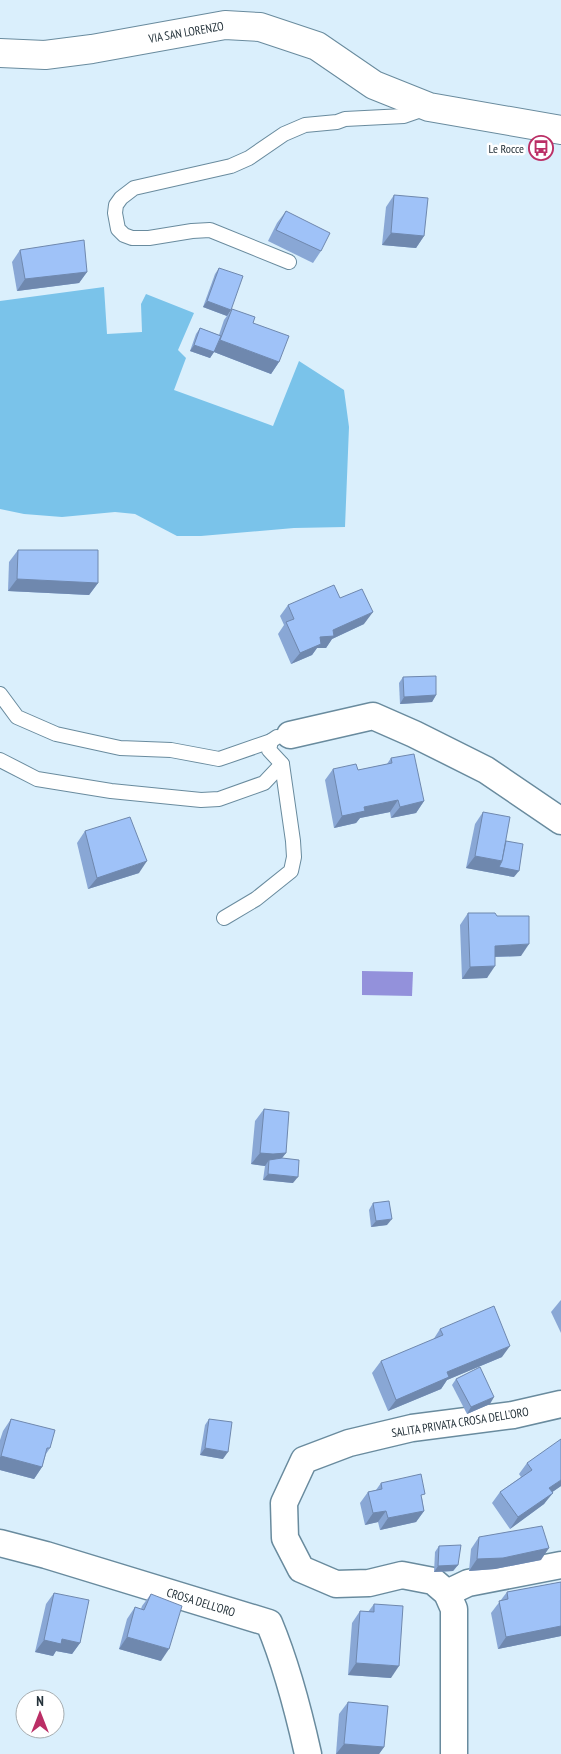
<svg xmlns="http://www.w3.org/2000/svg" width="561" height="1754" font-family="'PT Sans Narrow',sans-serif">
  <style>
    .green { fill: #7ac3ea }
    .water { fill: #9391db }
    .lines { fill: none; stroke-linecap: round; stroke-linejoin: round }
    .service-casing { stroke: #698b9e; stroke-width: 16 }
    .minor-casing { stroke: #698b9e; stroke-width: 29 }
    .secondary-casing { stroke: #698b9e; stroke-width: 30 }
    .service { stroke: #fff; stroke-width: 14 }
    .minor { stroke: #fff; stroke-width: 26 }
    .secondary { stroke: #fff; stroke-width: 28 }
    .wall { fill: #89a7d5 }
    .shaded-wall { fill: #6f88ae }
    .building { fill: #9fc2f8; stroke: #6f88ae }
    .labels { text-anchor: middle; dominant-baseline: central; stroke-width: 5; stroke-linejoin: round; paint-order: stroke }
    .street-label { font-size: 12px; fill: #24323a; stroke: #fff }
    .poi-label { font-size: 12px; fill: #24323a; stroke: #fff; text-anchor: end }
  </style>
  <rect width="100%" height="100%" fill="#daeffc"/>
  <path class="green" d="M104,287L107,334L142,332L141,304L146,294L194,313L178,350L186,358L174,390L273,426L299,361L344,390L349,427L345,527L294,528L201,536H177L135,514L115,512L62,517L24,514L0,509V301Z"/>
  <path class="water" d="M362,971L413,972L412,996L362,995Z"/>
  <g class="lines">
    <defs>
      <g id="service">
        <path d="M289,262L210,230L192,231L149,238H132L124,235L118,229L115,213L116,205L121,198L134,188L231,166L249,158L284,134L305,125L337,122L345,119L404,116L427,108"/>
        <path d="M0,694L17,717L56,734L120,748L171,750L219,759L271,741"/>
        <path d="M0,760L37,779L111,791L201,800L219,799L264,783L282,764"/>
        <path d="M224,918L256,899L291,871L294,857L293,841L282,764L269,750L271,741L277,737"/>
      </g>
      <g id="minor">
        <path d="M290,735L373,716L414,734L486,770L561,821"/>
        <path d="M0,1543L46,1555L269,1623C287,1666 298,1709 308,1754"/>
        <path d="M447,1593L468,1583L561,1565"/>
        <path d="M454,1754V1609L447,1593L433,1581L402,1575L369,1583L336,1584L301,1569L285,1538L284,1503L304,1460L349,1443L412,1428L513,1415L561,1404"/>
      </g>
      <path id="secondary" d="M0,53L45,55L92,49L225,25L260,27L317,46L374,85L429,107L561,130"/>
    </defs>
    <use href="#service" class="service-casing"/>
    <use href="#minor" class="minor-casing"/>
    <use href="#secondary" class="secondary-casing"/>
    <use href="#service" class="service"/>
    <use href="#minor" class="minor"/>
    <use href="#secondary" class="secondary"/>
  </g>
  <g class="wall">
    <path d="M394,195L424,236L416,248L382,245L386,207Z"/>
    <path d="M286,211L321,251L313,263L268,241L277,223Z"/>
    <path d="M20,250L87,272L79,283L17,291L12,262Z"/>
    <path d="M219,268L231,310L227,316L203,307L215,274Z"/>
    <path d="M232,309L253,323L279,362L271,374L214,352L210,358L190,351L196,334L200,328L219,335L224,320Z"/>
    <path d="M18,550L98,583L89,595L8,591L9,562Z"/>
    <path d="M340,598L364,624L332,639L326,648H317L312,655L291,664L278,634L284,625L280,616L288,605Z"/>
    <path d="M403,677L436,695L432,702L400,704L399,683Z"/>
    <path d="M391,758L424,801L416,813L391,818L390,812L360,818L356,823L334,828L325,780L333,769L358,770L387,764Z"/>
    <path d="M483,812L506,841L514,877L466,868L475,824Z"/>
    <path d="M85,831L139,873L88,889L77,843Z"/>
    <path d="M468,913L521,956L495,957L487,978L462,979L460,925Z"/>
    <path d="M264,1109L286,1153L282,1158L293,1183L263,1180L265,1166L251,1164L255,1121Z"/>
    <path d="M373,1203L387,1225L371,1227L369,1210Z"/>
    <path d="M561,1300V1333L551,1312L560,1301Z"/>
    <path d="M440,1329L502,1357L447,1380L441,1389L388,1411L372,1373L381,1361L433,1340Z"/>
    <path d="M456,1379L490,1404L467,1414L452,1385Z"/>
    <path d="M11,1419L50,1448L46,1454L42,1467L34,1479L0,1470V1440L3,1431Z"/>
    <path d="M209,1419L223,1459L200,1455L205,1425Z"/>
    <path d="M527,1463L561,1486L552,1492L544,1504L510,1529L492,1503L500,1492L521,1477L519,1474Z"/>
    <path d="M381,1483L422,1498L424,1511L416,1522L380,1530L378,1522L365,1525L360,1503L368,1492L376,1490Z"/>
    <path d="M479,1537L541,1560L495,1569L469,1571L471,1549Z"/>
    <path d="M439,1546L458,1565L453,1571L434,1572L435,1552Z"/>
    <path d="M561,1582V1636L498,1649L491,1613L507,1592Z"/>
    <path d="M54,1593L80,1643L72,1654L56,1651L53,1656L35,1652L46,1604Z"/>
    <path d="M151,1594L161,1661L119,1649L127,1619L135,1607L141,1609L142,1606Z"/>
    <path d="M374,1604L391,1678L348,1675L352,1623L360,1611L368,1612Z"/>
    <path d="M348,1702L384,1747L379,1754H336L339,1714Z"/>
  </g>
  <g class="shaded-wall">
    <path d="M391,233L424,236L416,248L382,245Z"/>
    <path d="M87,272L79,283L17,291L25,279Z"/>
    <path d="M207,301L231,310L227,316L203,307Z"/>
    <path d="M220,340L279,362L271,374L214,352L210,358L190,351L194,345L212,351Z"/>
    <path d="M17,579L98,583L89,595L8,591Z"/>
    <path d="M373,612L364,624L332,639L326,648H317L312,655L291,664L300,653L320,637L333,630Z"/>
    <path d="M436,695L432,702L400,704L404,697Z"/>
    <path d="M398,800L390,812L360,818L356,823L334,828L342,816L364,807Z"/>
    <path d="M424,801L416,813L391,818L400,807Z"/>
    <path d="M475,856L502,861L519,871L514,877L466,868Z"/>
    <path d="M147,861L139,873L88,889L97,878Z"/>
    <path d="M529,944L521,956L487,957L495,946Z"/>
    <path d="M495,966L487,978L462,979L470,967Z"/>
    <path d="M260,1153H286L277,1164L269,1160L265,1166L251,1164Z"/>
    <path d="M268,1174L298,1177L293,1183L263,1180Z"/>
    <path d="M392,1219L387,1225L371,1227L376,1221Z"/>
    <path d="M510,1346L502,1357L447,1380L441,1389L388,1411L396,1400L447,1372Z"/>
    <path d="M494,1397L490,1404L467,1414L471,1407Z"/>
    <path d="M205,1448L228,1452L223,1459L200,1455Z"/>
    <path d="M1,1456L42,1467L34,1479L0,1470V1457Z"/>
    <path d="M561,1480V1486L541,1500L549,1488Z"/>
    <path d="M553,1493L544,1504L510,1529L518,1517Z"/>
    <path d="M386,1511L378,1522L365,1525L373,1513Z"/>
    <path d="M424,1511L416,1522L380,1530L388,1518Z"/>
    <path d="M549,1548L541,1560L495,1569L469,1571L477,1559Z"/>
    <path d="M458,1565L453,1571L434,1572L438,1566Z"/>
    <path d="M561,1626V1636L498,1649L506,1637Z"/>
    <path d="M127,1637L169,1649L161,1661L119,1649Z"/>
    <path d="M62,1639L80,1643L72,1654L56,1651L53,1656L35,1652L44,1640Z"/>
    <path d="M356,1663L399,1666L391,1678L348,1675Z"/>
    <path d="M344,1744L384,1747L379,1754H336Z"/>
  </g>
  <g class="building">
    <path d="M394,195L428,198L424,236L391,233Z"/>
    <path d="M286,211L330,233L321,251L276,230Z"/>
    <path d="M84,240L87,272L25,279L20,250Z"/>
    <path d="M219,268L243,276L231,310L207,301Z"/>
    <path d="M232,309L255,317L253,323L289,336L279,362L220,340Z"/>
    <path d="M200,328L221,336L214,352L194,345Z"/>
    <path d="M18,550H98V583L17,579Z"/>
    <path d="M334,585L340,598L362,589L373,612L333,630L334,636L320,637L321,644L300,653L286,622L294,619L288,605Z"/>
    <path d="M436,676V695L404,697L403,677Z"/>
    <path d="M414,754L424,801L400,807L398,800L364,807L365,811L342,816L333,769L356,764L358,770L392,763L391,758Z"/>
    <path d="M483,812L510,817L502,861L475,856Z"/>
    <path d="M130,817L147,861L97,878L85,831Z"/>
    <path d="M506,841L523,844L519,871L499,867L502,861Z"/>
    <path d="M468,913H495L497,916H529V944L495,946V966L470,967Z"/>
    <path d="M264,1109L289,1112L286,1153L273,1154L260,1153Z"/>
    <path d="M282,1158L299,1160L298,1177L268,1174L269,1160Z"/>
    <path d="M389,1201L392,1219L376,1221L373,1203Z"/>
    <path d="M494,1306L510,1346L447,1372L449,1377L396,1400L381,1361L443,1335L440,1329Z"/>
    <path d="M480,1367L494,1397L471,1407L456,1379Z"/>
    <path d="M11,1419L55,1430L50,1448H47L42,1467L1,1456Z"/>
    <path d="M209,1419L232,1422L228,1452L205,1448Z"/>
    <path d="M561,1439V1480L549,1488L553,1493L518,1517L500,1492L532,1470L527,1463Z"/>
    <path d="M421,1474L425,1494L421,1495L424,1511L388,1518L386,1511L373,1513L368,1492L382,1489L381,1483Z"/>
    <path d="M542,1526L549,1548L503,1558L477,1559L479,1537Z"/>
    <path d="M461,1545L458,1565L438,1566L439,1546Z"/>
    <path d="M561,1582V1626L506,1637L499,1601L508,1599L507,1592Z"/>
    <path d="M54,1593L89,1600L80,1643L62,1639L61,1644L44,1640Z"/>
    <path d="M151,1594L182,1606L169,1649L127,1637L135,1607L144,1610Z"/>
    <path d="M374,1604L403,1606L399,1666L356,1663L360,1611L374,1612Z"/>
    <path d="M348,1702L388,1706L384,1747L344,1744Z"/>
  </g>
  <defs>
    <symbol id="bus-ring" viewBox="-11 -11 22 22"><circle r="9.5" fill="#fff" stroke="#bb2f66" stroke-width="1.5"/><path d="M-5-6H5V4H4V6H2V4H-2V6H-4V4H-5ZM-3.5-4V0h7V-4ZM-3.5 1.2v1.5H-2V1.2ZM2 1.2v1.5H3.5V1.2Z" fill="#bb2f66"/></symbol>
  </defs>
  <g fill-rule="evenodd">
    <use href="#bus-ring" x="527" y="134" width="28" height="28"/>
  </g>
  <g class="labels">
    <g class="street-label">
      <text transform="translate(186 32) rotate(-10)">VIA SAN LORENZO</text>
      <text transform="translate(460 1422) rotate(-9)">SALITA PRIVATA CROSA DELL'ORO</text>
      <text transform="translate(201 1602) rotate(17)">CROSA DELL'ORO</text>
    </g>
    <g class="poi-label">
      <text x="524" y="148">Le Rocce</text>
    </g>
  </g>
  <g transform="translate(40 1714)"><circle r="24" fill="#ffffff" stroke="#a7adb0"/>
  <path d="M0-4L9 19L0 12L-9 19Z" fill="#bb2f66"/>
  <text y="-8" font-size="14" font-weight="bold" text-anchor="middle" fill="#24323a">N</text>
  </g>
</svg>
